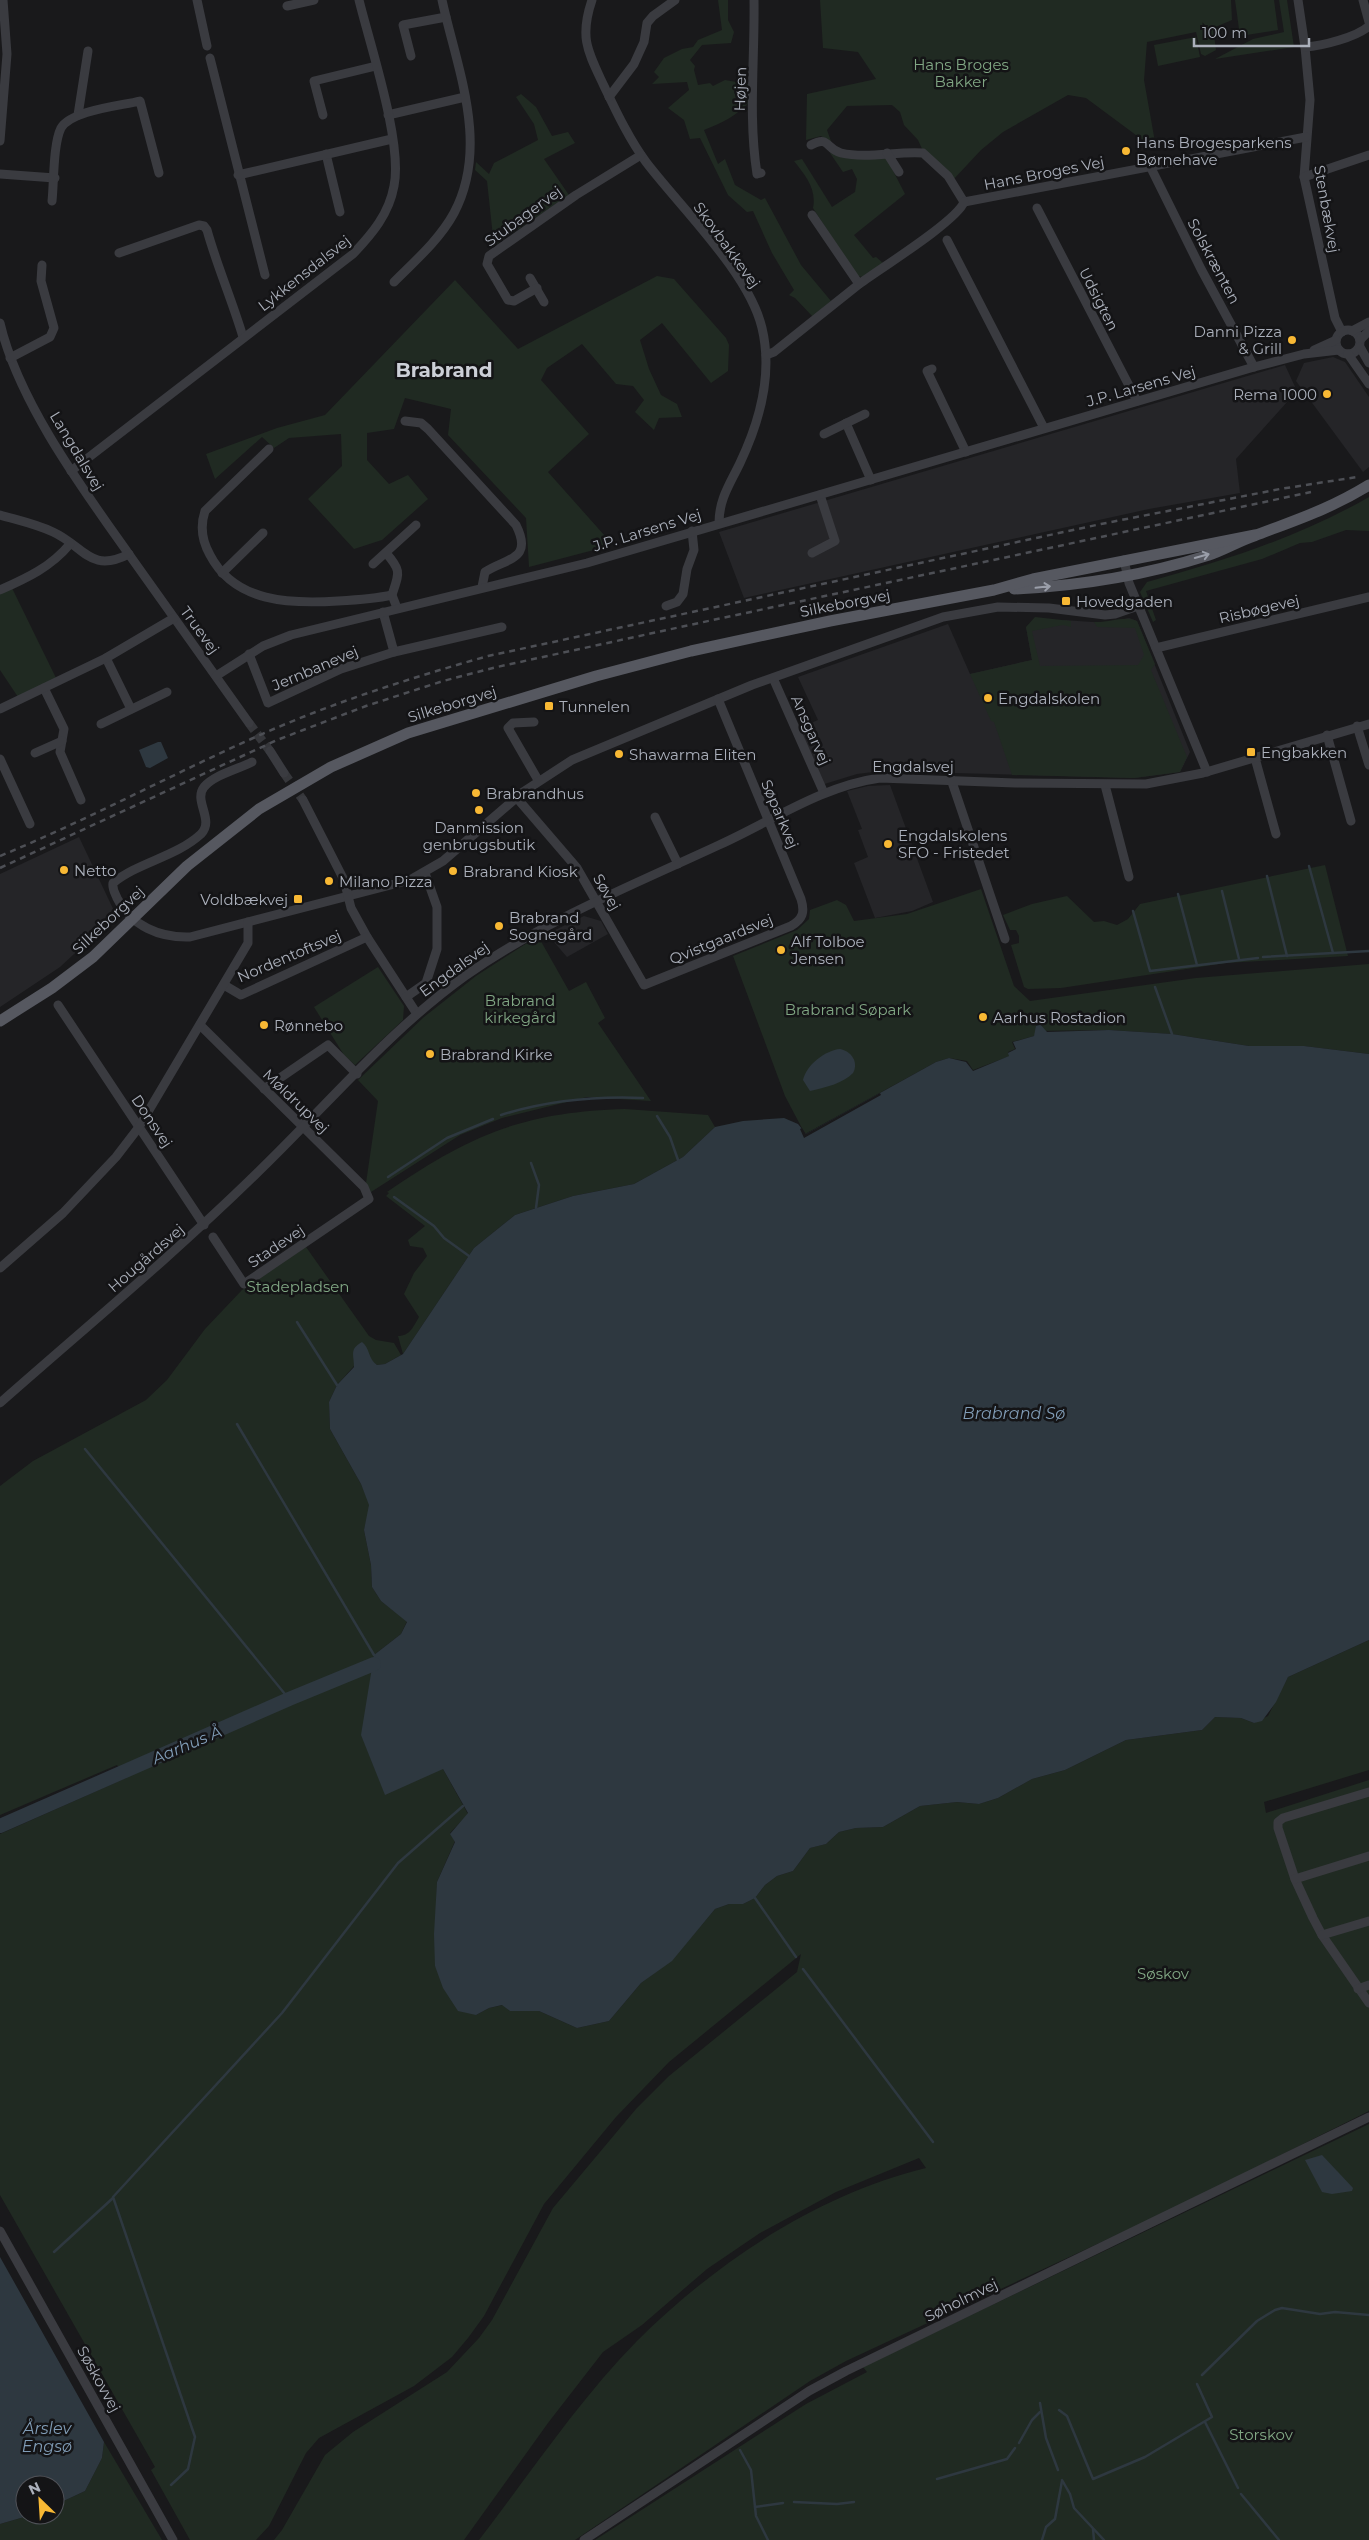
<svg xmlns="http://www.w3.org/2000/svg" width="1369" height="2540" font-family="Montserrat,sans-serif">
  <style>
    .built { fill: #252528 }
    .green { fill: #202a22 }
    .water { fill: #2e3840 }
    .pier { fill: #19191b }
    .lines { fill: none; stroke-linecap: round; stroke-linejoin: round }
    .stream { stroke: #2e3840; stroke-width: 2.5 }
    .river { stroke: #2e3840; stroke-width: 14 }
    .minor-tunnel { stroke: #36373b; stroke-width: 9; stroke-dasharray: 9 4.5; stroke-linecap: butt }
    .minor { stroke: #3a3b40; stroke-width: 9 }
    .major { stroke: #565860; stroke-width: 11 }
    .rail { stroke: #4d4f55; stroke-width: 2.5; stroke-dasharray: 6 5; stroke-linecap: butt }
    .oneway { stroke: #9a9ea9 }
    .poi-dot { fill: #f8b834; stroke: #141416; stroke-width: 2 }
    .labels { text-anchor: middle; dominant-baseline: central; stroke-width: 5; stroke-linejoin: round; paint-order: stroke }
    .park-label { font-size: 15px; fill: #81a784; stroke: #141416 }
    .street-label { font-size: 15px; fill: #abb0bb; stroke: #141416 }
    .poi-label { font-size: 15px; fill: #abb0bb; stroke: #141416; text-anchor: start }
    .water-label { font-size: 16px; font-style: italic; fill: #819db7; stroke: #141416 }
    .district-label { font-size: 20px; font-weight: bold; fill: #cccfd7; stroke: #141416 }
  </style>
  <rect width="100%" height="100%" fill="#19191b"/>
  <g class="built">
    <path d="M1333,357L1345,362L1369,397V467L1363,472L1296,381L1304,363Z"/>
    <path d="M1285,365L1297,391L1236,459L1240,493L1149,509L744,598L719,532Z"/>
    <path d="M1129,618L1137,621L1190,752L1180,772L1134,778L881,771L857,774L818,786L795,730L818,720L798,677L948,624L970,674L1032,660L1026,627L1063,620L1107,623Z"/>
    <path d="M890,785L933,902L912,911L875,918L854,863L868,857L858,830L862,829L847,791L868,786Z"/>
    <path d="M79,837L116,915L60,967L0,1007V874Z"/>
    <path d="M584,916L601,921L608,934L567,957L547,934Z"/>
  </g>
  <g class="green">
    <path d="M718,0H728V20L734,32L731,43L702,45L690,60L695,66L694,70L698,85L710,83L713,86L725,80L748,84L750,101C738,115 722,123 704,130L718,164L725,159L735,185L761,200L765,198L801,265L831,301L813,317L795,298L789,295L794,290L772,253L753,211L747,212L728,195L700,138L690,139L684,120L668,108L689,90L687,82L652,84L659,77L654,72L664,58L682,49L693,47L698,40L722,30Z"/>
    <path d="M820,0H1231L1232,20L1213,28L1216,50L1205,56L1201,54L1196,32L1147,42L1144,80L1155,142L1148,144L1086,98L1068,95L1003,132L981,150L953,180L923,151L918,140L904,125L900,112L892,105L847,106L827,130L832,144L821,136L806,140L807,94L876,79L858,52L823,48Z"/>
    <path d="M1235,0H1274L1278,30L1240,36Z"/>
    <path d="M1279,0H1287L1294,47L1215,59L1253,39L1284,32Z"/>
    <path d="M1196,37L1200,57L1158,66L1154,45Z"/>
    <path d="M521,94L536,107L552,136L568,132L575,143L544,159L569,195L494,246L487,181L475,170L476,162L489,174L494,163L538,140L534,124L516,97Z"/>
    <path d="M830,153L885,155L905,194L854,235L873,258L876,257L883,263L863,277L857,276L813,208C817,189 805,175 794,161L802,159L832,207L855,192L857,179L852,169L843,172Z"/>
    <path d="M657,276L674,279L726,338L729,345L728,371L711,383L662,323L640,340L649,369L661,395L677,404L682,417L659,418L654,430L635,412L644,400L633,386L616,384L582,344L547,368L541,380L589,434L548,472L613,545L529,567L526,518L448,435L451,409L405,398L394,429L367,433V460L389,484L408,475L428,499L382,540L354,549L308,499L342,466L341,434L289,438L274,448L262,437L215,479L206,454L277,428L325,415L455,280L518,349Z"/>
    <path d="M1369,497V531L1346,530L1312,542L1300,543L1262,559L1146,591L1156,620L1153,622L1140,592L1147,582C1224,561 1299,537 1369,497Z"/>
    <path d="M11,586L56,678L18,697L0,670V590Z"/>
    <path d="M1035,617L1071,621V627L1063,625L1032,631L1040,666L1138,665L1144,655L1135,628L1097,627L1094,622C1109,623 1124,615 1137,621L1155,664L1151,670L1187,757L1180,772L1134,778L1012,775L994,722L991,721L970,674L1032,660L1026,627Z"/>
    <path d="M1325,865L1348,956L1226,963L1061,988L1028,989L1024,987L1011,945L1019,943V936L1016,930H1010L1003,915L1032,904L1067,896L1094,922L1104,921L1117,925L1128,919L1140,904Z"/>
    <path d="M981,889L1014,986L1030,1001L1196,978L1369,964V1054L1304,1046H1249L1172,1034L1109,1030L1037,1031L1034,1036L1012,1042L1015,1049L1008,1052L1010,1056L973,1070L967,1061L949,1058L936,1062L805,1134L785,1096L733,956L797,930L809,919L810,910L837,900L846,905L854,921L907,914Z"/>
    <path d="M538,936L569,991L586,982L605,1018L598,1023L651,1101L587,1097L502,1118L460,1135L371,1192L366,1183L378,1101L358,1080L424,1017L476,976Z"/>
    <path d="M378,967L404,1006L403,1020L355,1065L344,1055L314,1007Z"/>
    <path d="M625,1109L708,1115L715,1127L683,1157L634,1184L573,1196L515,1215L474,1248L403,1354L398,1336C410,1336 413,1327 419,1317L404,1294L414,1273L427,1256L423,1248L410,1246L408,1240L425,1226L386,1196L389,1193L387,1192C470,1135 523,1112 625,1109Z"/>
    <path d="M306,1247L369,1336L376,1340L394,1343L401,1355L385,1364L377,1365L371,1361L354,1366L337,1385L329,1402L330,1429L361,1484L370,1505L364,1530L371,1565L372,1587L381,1601L407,1621L401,1634L374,1655V1664L443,1769L468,1814L450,1833L455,1841L437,1882L435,1966L476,2015L489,2008L503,2005L510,2011H539L577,2028L609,2021L641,1983L672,1960L715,1909L729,1904H743L755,1898L765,1885L777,1876L793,1871L810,1848L826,1844L839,1832L856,1828L883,1827L920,1806L957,1802L979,1804L998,1798L1032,1779L1065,1770L1126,1740L1202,1730L1215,1717L1241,1718L1254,1723L1268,1716L1288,1677L1369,1640V1770L1264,1802L1266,1813L1369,1780V2111L1179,2206L846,2361L810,2381L575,2540H479C530,2474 578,2401 637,2341C715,2263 818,2194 926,2168L919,2158L836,2192L760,2233L707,2269L642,2325L603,2352L548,2423L464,2540H274L282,2530L325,2455L353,2432L447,2372L479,2338L492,2320L553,2208L636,2109L669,2076L797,1972L801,1954L669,2062L616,2117L544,2204L484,2316L468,2338L452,2357L414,2386L319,2438L306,2453L269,2526L256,2540H190L151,2470L155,2467L0,2195V1834L126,1778L117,1765L0,1815V1486L33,1461L146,1400L167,1380L205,1329L242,1290Z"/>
    <path d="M1369,2124V2540H595L806,2404L867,2372L863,2367Z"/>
    <path d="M104,2442L162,2540H0V2524L31,2515H55V2505L85,2491L102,2458Z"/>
  </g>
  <g class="water">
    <path d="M158,742H161L168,758L150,768L146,767L139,750Z"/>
    <path d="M1039,1023L1047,1032L1109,1030L1172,1034L1249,1046H1304L1369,1054V1640L1288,1677L1276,1702L1262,1721L1254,1723L1241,1718L1215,1717L1202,1730L1126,1740L1065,1770L1032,1779L998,1798L979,1804L957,1802L920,1806L883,1827L856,1828L839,1832L826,1844L810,1848L793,1871L777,1876L765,1885L755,1898L743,1904H729L715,1909L672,1961L641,1983L609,2021L577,2028L539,2011H510L502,2005L489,2008L476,2015L458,2011L443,1988L435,1966L434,1934L437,1882L455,1842L450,1834L468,1813L443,1769L385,1795L361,1735L374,1655L401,1634L407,1622L381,1601L372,1587L371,1565L364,1530L369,1505L361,1484L330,1429L329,1402L337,1385L354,1367C354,1355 349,1349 362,1342C370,1348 368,1359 377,1365L385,1364L403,1354L474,1248L515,1215L573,1196L634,1184L683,1157L715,1127L743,1121L784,1118L798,1124L806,1134L936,1062L949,1058L966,1062L973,1071L1009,1056L1008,1053L1016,1049L1013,1042L1034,1036L1036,1026Z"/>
    <path d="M840,1049C851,1051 859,1062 853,1073C844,1083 824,1088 810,1091L803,1080C806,1065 826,1050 840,1049Z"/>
    <path d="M1322,2155L1353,2188L1352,2191L1332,2194L1322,2192L1305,2160Z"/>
    <path d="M0,2257L104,2442L102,2458L85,2491L55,2505V2485H25V2515H31L0,2524Z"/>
  </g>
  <path class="pier" d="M880,1093L881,1095L804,1138L800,1129L802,1128L806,1134Z"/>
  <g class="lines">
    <g class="stream">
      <path d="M1309,866L1333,953"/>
      <path d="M1267,876L1287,956"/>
      <path d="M1222,891L1239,959"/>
      <path d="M1178,894L1197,965"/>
      <path d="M1133,911L1150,971L1258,958"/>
      <path d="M1263,957L1369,951"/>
      <path d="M1155,987L1172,1034"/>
      <path d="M501,1115C549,1100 594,1096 643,1098"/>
      <path d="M657,1116L670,1137L678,1160"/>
      <path d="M531,1163L539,1185L536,1208"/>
      <path d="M388,1177L447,1138L493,1119"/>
      <path d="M394,1197L434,1226L444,1238L469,1256"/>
      <path d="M297,1322L337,1385"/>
      <path d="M237,1424L374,1655"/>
      <path d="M85,1449L289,1699"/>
      <path d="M755,1898L796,1957"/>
      <path d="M803,1969L933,2142"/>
      <path d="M54,2252L113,2198"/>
      <path d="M1202,2375L1257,2321L1275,2310L1282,2308L1320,2314L1335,2312L1369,2315"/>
      <path d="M1040,2403L1046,2438L1058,2470"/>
      <path d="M1059,2410L1067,2416L1093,2479L1145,2457L1212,2417L1197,2384"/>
      <path d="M1205,2422L1238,2488"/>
      <path d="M1019,2443L1032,2420L1040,2412"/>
      <path d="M740,2450L751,2470L756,2516L768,2540"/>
      <path d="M937,2479L1007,2459L1015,2448"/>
      <path d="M1062,2480L1070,2494L1074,2508L1104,2540"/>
      <path d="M171,2485L188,2469L195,2437L113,2197L282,2013L398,1863L463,1806"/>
      <path d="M1241,2494L1279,2540"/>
      <path d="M794,2502L837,2504L854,2502"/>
      <path d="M755,2507L783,2503"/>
      <path d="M1093,2529L1094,2540"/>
      <path d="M1042,2540L1046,2527L1055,2519L1062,2481"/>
    </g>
    <path class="river" d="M0,1826L289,1699L374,1664"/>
    <g class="minor-tunnel">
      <path d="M249,723L270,751"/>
      <path d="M284,773L303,800"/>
    </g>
    <g class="minor">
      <path d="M197,0L207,46"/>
      <path d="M592,0C579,38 588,52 604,86C616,111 629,139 646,162C681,208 749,273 762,328C773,374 760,421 740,463C730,484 719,499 719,523"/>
      <path d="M754,0C755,58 748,117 757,174L761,173"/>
      <path d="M1298,0L1305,47L1310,100L1304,177L1335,318L1342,332"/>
      <path d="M1363,0L1369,22"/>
      <path d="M287,6L314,0"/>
      <path d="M1305,47C1322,46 1357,37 1369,26"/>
      <path d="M411,56L403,25L446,17"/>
      <path d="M210,58L265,275"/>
      <path d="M609,97L634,64L644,42L647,23L653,16L675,0"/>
      <path d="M78,115L88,51"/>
      <path d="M323,115L314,81L376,66"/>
      <path d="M388,115L465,97"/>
      <path d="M0,141L7,54L3,0"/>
      <path d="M811,145C830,135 825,149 841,153C867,159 897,151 923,153L948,176L964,202"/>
      <path d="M887,153L899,172"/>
      <path d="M326,154L340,212"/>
      <path d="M1150,166L1201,269L1254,367"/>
      <path d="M0,174L55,178"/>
      <path d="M238,175L392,139"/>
      <path d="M1304,177L1369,155"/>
      <path d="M52,201C54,183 53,144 61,128C72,110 120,106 140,101L159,173"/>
      <path d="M964,202L1306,137"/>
      <path d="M1037,208L1137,401"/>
      <path d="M812,215L859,284"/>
      <path d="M947,240L1044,428"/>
      <path d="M119,253L199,225L204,226L207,230C217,266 232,300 243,337"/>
      <path d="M530,278L544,302"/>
      <path d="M394,282C415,261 440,239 454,213C490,145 457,69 442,0"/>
      <path d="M537,288L514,301L508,300L487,264L489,256L576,195L641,155"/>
      <path d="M0,323C18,401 82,488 128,553C168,610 209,666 249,723"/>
      <circle cx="1348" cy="342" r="12"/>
      <path d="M1352,331L1369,322"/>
      <path d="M1360,340L1369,331"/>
      <path d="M1360,347L1369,363"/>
      <path d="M1314,350L1336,340"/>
      <path d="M1348,354L1369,384"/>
      <path d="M766,355L774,352C802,330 830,307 858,285C878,270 957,221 964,202"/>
      <path d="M10,358L50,337L54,328L41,281L42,265"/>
      <path d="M932,369L927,371L966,452"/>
      <path d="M405,421L421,423L428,429L516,525C534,561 505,558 485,572L482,587"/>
      <path d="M846,423L871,480"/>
      <path d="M824,434L865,414"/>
      <path d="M269,449L205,511C200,526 202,541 210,555C235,603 291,604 338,601C356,600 374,599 392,595"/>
      <path d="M71,471L353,254C372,234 389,214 394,186C403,143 370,45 359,0"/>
      <path d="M0,515C17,520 36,524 53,532C84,546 90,574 129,554"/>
      <path d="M386,553C402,571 399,573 392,595L397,608"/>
      <path d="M812,553L835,541L820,495"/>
      <path d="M1124,560L1129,583L1207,772"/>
      <path d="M373,564L416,525"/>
      <path d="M222,573L263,533"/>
      <path d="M0,590C27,578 51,567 70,544"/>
      <path d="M666,606L677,602L683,594L687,569L694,550L692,531"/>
      <path d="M383,612L394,652L502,627"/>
      <path d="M1156,648L1369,597"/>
      <path d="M249,654L268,703L341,669L394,652"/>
      <path d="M106,658L131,709"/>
      <path d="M216,676L263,646L291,635L587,563L1254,367L1304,354L1339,350"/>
      <path d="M773,678L824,793"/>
      <path d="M44,688L64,729L60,752L81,800"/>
      <path d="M0,709L106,658L174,618"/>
      <path d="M534,722L513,723L508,728L538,780"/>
      <path d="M101,724L167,692"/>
      <path d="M1357,726L1369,765"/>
      <path d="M1327,735L1351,821"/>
      <path d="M270,751L284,773"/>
      <path d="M35,753L62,741"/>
      <path d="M1255,758L1276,834"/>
      <path d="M0,759L30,824"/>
      <path d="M252,762C238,769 214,775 204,787C193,801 215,820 201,834C176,857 139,862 113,883C112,889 115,893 117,898C131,926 160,938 190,937L410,880L443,861L523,792L572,760L752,685L915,627L943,617L998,607L1049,608L1105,615L1115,614L1138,606"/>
      <path d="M951,779L1005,939"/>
      <path d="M1105,785L1129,877"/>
      <path d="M516,797L577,868L644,985L791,926C803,919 805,912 801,899L718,699"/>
      <path d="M303,800L344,880L351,908L367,937L417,1014"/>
      <path d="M655,817L678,864"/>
      <path d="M224,985L241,995L367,937"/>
      <path d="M406,997L426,983L437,949V907L425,873"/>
      <path d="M58,1005L204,1225"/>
      <path d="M200,1025L364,1187L369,1199L244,1284L213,1237"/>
      <path d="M264,1089L328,1045L357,1074"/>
      <path d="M0,1268L63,1213L116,1157L139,1127L248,943V922"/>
      <path d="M0,1403C85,1328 173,1255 254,1176C324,1109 387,1032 465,976C543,921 633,885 719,845C772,821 822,786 880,778L1015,783L1146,784L1203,773L1369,724"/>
      <path d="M1369,1792L1283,1818L1278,1822V1828L1295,1879L1313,1918L1322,1935L1369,2003"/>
      <path d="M1295,1879L1369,1856"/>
      <path d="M1322,1935L1369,1921"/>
      <path d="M1358,1989L1369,1985"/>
      <path d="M0,2231L173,2540"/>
      <path d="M584,2540L809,2391L846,2371L1369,2117"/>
    </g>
    <g class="major">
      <path d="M1014,589C1079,586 1146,575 1209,555C1224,550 1239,541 1254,536C1298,519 1328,510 1369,485"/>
      <path d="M0,1021L52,988L93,957L187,866L259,809L331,767L408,733L596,676L691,651L830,621L994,590L1033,579L1255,535"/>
    </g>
    <g class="rail">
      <path d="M0,856C85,821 167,777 251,739C328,704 407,679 488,656L1101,524L1280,489L1357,477"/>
      <path d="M0,868L277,740L366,706L443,681L497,667L699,623L1311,492"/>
    </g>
  </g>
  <defs><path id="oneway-shaft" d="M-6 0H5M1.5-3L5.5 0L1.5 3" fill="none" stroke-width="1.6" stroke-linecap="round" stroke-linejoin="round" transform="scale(1.25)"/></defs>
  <g class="oneway">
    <use href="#oneway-shaft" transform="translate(1202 556) rotate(-16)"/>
    <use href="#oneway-shaft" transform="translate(1043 587) rotate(-6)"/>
  </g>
  <g class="poi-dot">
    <circle cx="1126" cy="151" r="5"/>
    <circle cx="1292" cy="340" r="5"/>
    <circle cx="1327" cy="394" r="5"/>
    <rect x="1061" y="596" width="10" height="10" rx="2.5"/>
    <circle cx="988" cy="698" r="5"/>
    <rect x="544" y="701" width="10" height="10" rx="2.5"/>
    <rect x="1246" y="747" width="10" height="10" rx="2.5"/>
    <circle cx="619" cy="754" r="5"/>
    <circle cx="476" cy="793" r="5"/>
    <circle cx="479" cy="810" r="5"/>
    <circle cx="888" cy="844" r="5"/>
    <circle cx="64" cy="870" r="5"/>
    <circle cx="453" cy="871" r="5"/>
    <circle cx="329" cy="881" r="5"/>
    <rect x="293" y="894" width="10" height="10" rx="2.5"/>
    <circle cx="499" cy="926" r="5"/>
    <circle cx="781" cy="950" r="5"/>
    <circle cx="983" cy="1017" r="5"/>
    <circle cx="264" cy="1025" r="5"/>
    <circle cx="430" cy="1054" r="5"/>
  </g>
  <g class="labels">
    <g class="park-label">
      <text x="961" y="64">Hans Broges<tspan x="961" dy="17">Bakker</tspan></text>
      <text x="520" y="1000">Brabrand<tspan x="520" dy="17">kirkegård</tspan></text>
      <text x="848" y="1009">Brabrand Søpark</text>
      <text x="298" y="1286">Stadepladsen</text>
      <text x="1163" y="1973">Søskov</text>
      <text x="1261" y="2434">Storskov</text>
    </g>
    <g class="street-label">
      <text transform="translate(740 89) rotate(-88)">Højen</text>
      <text transform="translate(1044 173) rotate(-11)">Hans Broges Vej</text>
      <text transform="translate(1327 209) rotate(80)">Stenbækvej</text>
      <text transform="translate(523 216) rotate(-36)">Stubagervej</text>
      <text transform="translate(727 245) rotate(54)">Skovbakkevej</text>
      <text transform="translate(1214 261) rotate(62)">Solskrænten</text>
      <text transform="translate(304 273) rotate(-38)">Lykkensdalsvej</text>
      <text transform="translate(1099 299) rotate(63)">Udsigten</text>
      <text transform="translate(1141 386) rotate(-16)">J.P. Larsens Vej</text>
      <text transform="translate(77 451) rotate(59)">Langdalsvej</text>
      <text transform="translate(647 530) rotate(-17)">J.P. Larsens Vej</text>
      <text transform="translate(845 603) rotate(-11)">Silkeborgvej</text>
      <text transform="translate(1259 609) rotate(-13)">Risbøgevej</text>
      <text transform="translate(200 630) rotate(54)">Truevej</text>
      <text transform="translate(315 668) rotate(-23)">Jernbanevej</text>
      <text transform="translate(452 704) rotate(-17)">Silkeborgvej</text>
      <text transform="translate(811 730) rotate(66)">Ansgarvej</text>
      <text x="913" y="766">Engdalsvej</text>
      <text transform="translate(780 814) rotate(67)">Søparkvej</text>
      <text transform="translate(607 892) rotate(60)">Søvej</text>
      <text transform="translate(108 920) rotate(-43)">Silkeborgvej</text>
      <text transform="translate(721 939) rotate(-22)">Qvistgaardsvej</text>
      <text transform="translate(289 956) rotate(-23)">Nordentoftsvej</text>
      <text transform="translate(454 969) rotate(-36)">Engdalsvej</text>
      <text transform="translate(296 1101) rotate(44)">Møldrupvej</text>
      <text transform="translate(152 1121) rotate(56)">Donsvej</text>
      <text transform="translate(276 1246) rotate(-34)">Stadevej</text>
      <text transform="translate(146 1258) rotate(-41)">Hougårdsvej</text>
      <text transform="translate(961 2300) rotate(-26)">Søholmvej</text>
      <text transform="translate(99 2379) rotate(61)">Søskovvej</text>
    </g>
    <g class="poi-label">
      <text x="1136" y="142">Hans Brogesparkens<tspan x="1136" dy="17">Børnehave</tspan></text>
      <text x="1282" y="331" text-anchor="end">Danni Pizza<tspan x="1282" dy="17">&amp; Grill</tspan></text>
      <text x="1317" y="394" text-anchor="end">Rema 1000</text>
      <text x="1076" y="601">Hovedgaden</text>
      <text x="998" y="698">Engdalskolen</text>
      <text x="559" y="706">Tunnelen</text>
      <text x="1261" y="752">Engbakken</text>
      <text x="629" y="754">Shawarma Eliten</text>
      <text x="486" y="793">Brabrandhus</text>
      <text x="479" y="827" text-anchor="middle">Danmission<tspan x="479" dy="17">genbrugsbutik</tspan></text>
      <text x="898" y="835">Engdalskolens<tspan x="898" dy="17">SFO - Fristedet</tspan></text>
      <text x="74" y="870">Netto</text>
      <text x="463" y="871">Brabrand Kiosk</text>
      <text x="339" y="881">Milano Pizza</text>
      <text x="288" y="899" text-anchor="end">Voldbækvej</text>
      <text x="509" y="917">Brabrand<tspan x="509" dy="17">Sognegård</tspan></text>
      <text x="791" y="941">Alf Tolboe<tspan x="791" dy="17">Jensen</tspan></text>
      <text x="993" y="1017">Aarhus Rostadion</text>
      <text x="274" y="1025">Rønnebo</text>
      <text x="440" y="1054">Brabrand Kirke</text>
    </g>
    <g class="water-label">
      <text x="1014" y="1413">Brabrand Sø</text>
      <text transform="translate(187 1745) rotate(-23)">Aarhus Å</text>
      <text x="47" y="2428">Årslev<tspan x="47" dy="18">Engsø</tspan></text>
    </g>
    <g class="district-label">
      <text x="444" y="370">Brabrand</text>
    </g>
  </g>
  <g transform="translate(40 2500) rotate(335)"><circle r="24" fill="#141416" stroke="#505258"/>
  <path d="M0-4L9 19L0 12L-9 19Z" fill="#f8b834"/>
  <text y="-8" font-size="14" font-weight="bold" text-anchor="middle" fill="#abb0bb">N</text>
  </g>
  <path d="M1194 38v8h115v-8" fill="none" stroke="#abb0bb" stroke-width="2.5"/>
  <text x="1202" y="38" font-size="15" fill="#abb0bb" stroke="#141416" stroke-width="4" paint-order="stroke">100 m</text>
</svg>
